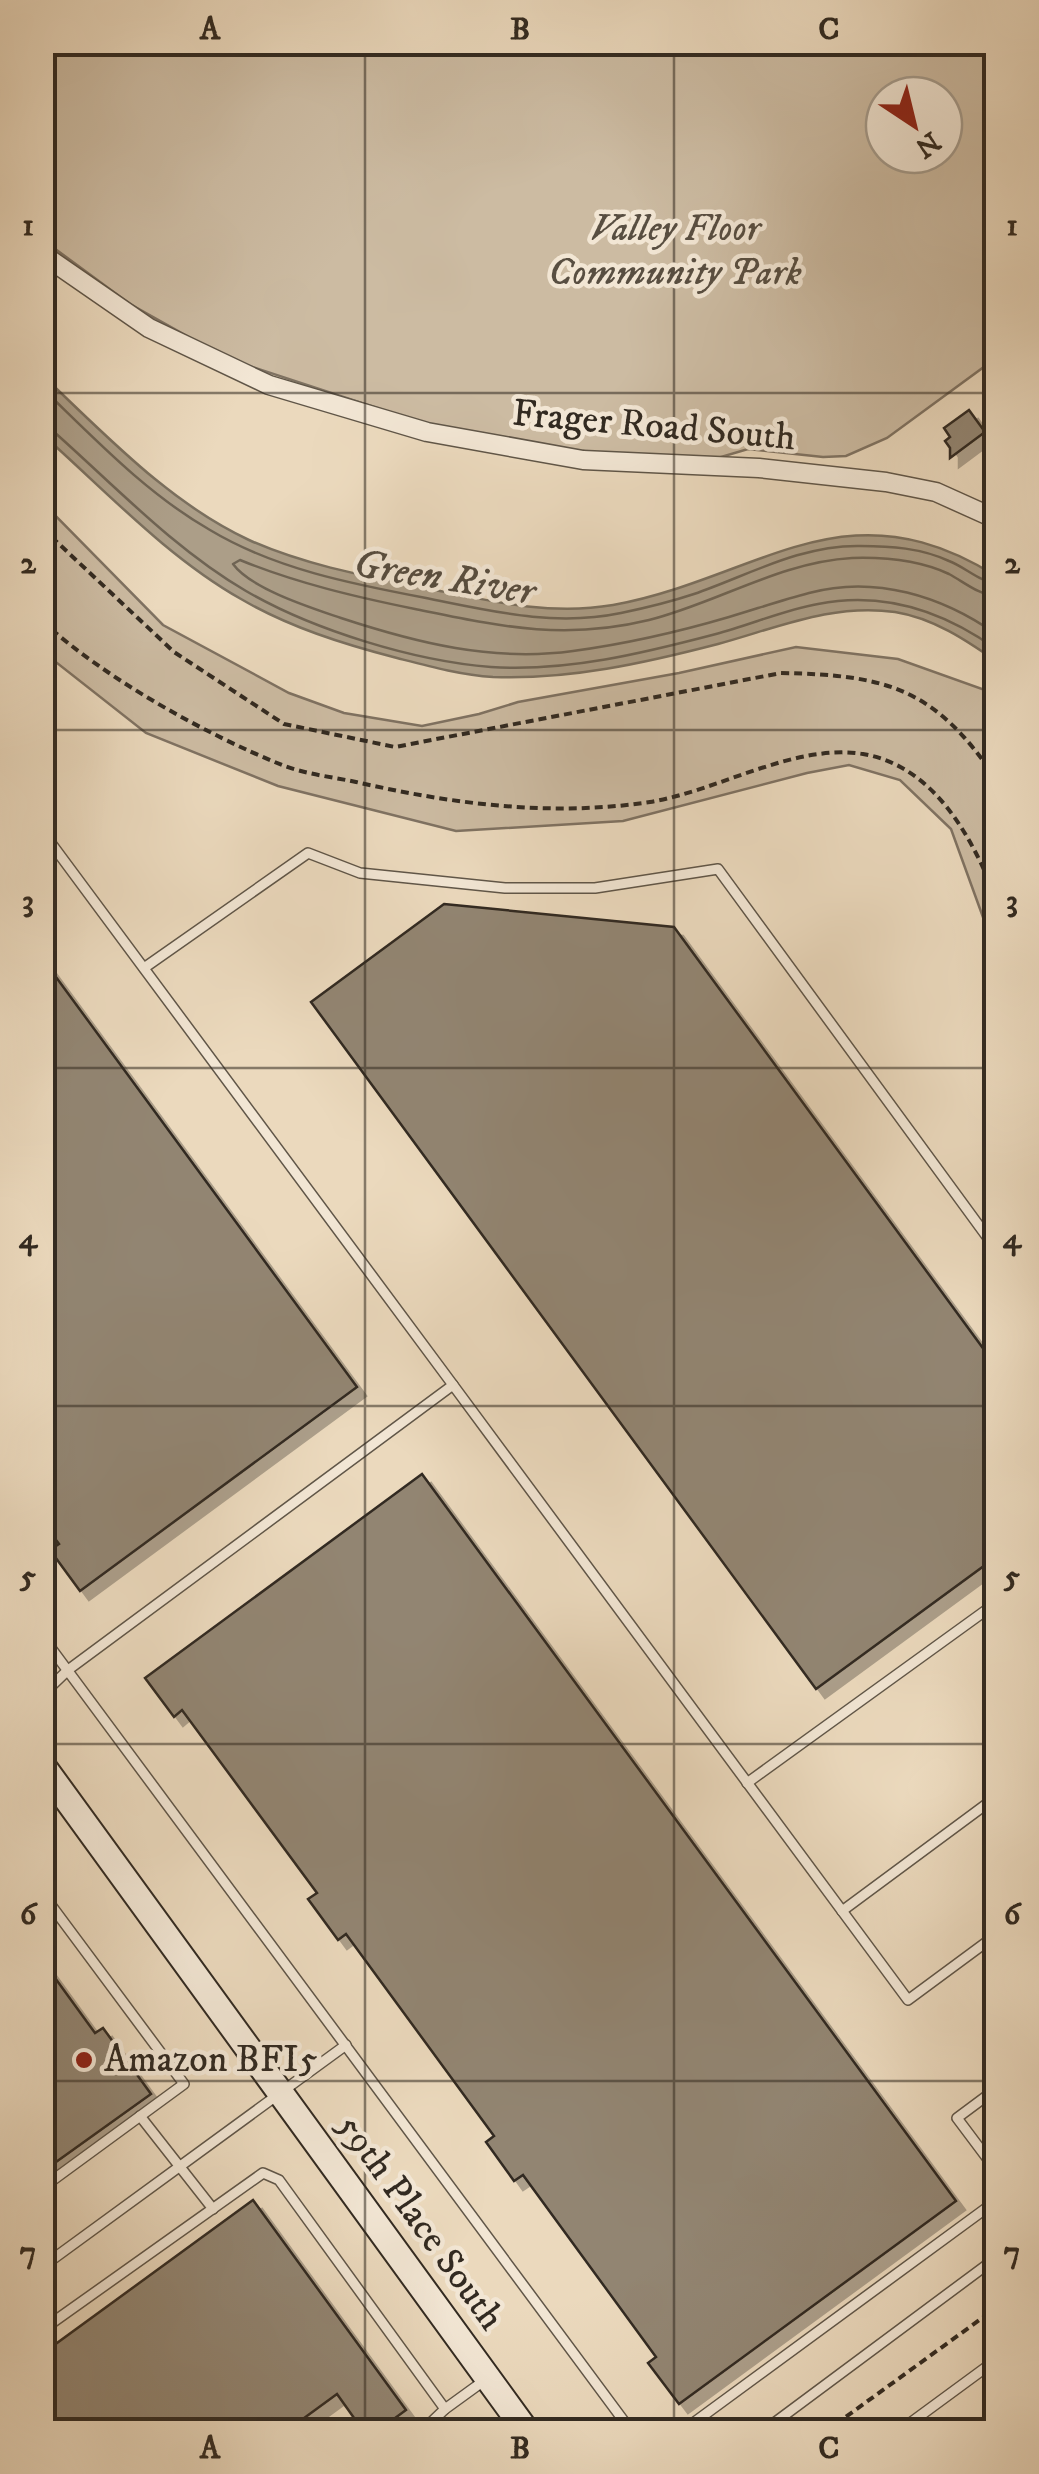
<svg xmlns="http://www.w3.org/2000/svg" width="1039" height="2474" font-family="'IM FELL DW Pica',serif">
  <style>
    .green { fill: #ccbba2; stroke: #7f7262; stroke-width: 2.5; fill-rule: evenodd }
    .water { fill: #ac9e88; stroke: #7b705f; stroke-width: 2.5 }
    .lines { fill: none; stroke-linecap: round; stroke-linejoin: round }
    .shore { stroke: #6f6454; stroke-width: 2.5 }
    .building { fill: #928572; stroke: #322a21; stroke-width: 2.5; filter: url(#shadow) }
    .lane-casing { stroke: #605648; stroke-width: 12 }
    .street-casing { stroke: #605648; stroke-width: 21 }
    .secondary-casing { stroke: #322a21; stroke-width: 29 }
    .path { stroke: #322a21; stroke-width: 4; stroke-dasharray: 8 5; stroke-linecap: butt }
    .lane { stroke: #f2e6d4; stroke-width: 9 }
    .street { stroke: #f2e6d4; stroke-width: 18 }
    .secondary { stroke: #f2e6d4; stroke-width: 25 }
    .grid { fill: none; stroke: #322a21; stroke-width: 2.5; stroke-opacity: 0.55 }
    .poi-dot { fill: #8f2418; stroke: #f2e6d4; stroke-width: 4 }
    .labels { text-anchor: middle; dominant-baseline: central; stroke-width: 9; stroke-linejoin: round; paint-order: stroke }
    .park-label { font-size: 38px; font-style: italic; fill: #584e41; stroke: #f2e6d4 }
    .street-label { font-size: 38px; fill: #322a21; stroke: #f2e6d4 }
    .poi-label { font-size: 38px; fill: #322a21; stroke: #f2e6d4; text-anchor: start }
    .water-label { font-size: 40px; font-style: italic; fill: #574d40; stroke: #f2e6d4 }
    .neatline { fill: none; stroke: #322a21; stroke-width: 4 }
    .grid-label { font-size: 32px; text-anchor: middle; font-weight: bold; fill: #322a21 }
  </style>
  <defs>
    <filter id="shadow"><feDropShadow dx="9" dy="9" stdDeviation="0" flood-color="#0004"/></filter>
  </defs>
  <rect width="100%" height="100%" fill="#ebd9bd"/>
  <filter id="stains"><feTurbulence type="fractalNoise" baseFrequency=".002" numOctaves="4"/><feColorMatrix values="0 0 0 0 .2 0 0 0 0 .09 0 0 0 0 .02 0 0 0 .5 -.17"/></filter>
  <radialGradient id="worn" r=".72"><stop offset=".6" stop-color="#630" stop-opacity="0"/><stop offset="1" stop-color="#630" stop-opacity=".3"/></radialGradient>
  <g class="green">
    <path d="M42,43H996V358L887,438L846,456L823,457L748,449L711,460L592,454L453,433L228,359L130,304L43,240ZM884,95H944V155H884Z"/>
    <path d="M42,502L163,625L289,693L344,713L422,726L479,714L518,702L679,673L796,647L898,659L985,690L996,705V953L951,829L900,780L849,765L807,773L623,821L456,831L278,786L146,733L43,652Z"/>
  </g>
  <path class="water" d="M42,375C106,435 168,502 249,540C309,567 376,578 440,591C498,603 554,615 613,605C760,578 844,481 996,576V661C966,640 933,618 895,612C832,603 777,628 718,644C645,663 569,680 493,677C461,675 428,666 397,658C343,644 289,627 241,599C167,557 106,491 43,435Z"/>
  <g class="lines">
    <g class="shore">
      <path d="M42,388C95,439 147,494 210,530C275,569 352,584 426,598C491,611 554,627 621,613C645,608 670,602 694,594C749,575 800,545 860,546C891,546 921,548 949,561C965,567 980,582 996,583"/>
      <path d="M42,428L53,431C114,485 174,549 246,591C313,630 414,661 491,667C567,672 644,653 716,634C750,625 784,610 818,604C884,591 943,611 996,649"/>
      <path d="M996,596C979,595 964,582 949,574C919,560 884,557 852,558C780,562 717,603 649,620C563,641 499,626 415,609C356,597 296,583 240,560L233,564C251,589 312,608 341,618C417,643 493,662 573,651C625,644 678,632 729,617C756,609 782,600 809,593C875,575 942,596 996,634"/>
    </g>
  </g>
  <g class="building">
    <path d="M969,410L985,432L950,458V448L945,441L950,437L944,428Z"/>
    <path d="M444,904L674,927L996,1366V1557L816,1689L311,1002Z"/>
    <path d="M42,958L357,1387L80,1591L50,1550L59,1544L42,1521Z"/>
    <path d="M422,1474L956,2201L679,2404L648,2363L656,2357L523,2175L514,2181L486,2142L494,2136L346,1934L338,1940L308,1899L317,1893L182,1710L174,1717L145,1678Z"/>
    <path d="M42,1960L95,2033L103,2028L151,2094L42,2172Z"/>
    <path d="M253,2200L406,2410L376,2432H364L337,2394L285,2432H42V2354Z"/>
  </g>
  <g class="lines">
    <defs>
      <g id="lane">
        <path d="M42,831L453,1385L68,1670L42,1695"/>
        <path d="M144,968L308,853L360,873L505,888H595L718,869L996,1249"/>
        <path d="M453,1385L908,2000L996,1935"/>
        <path d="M42,1636L632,2432"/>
        <path d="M747,1783L996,1603"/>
        <path d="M42,1893L184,2084L42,2188"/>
        <path d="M842,1911L996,1797"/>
        <path d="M996,2089L957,2118L996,2170"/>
        <path d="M140,2116L213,2209"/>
        <path d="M42,2267L346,2045"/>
        <path d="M42,2330L263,2173L279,2180L445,2409"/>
        <path d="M421,2432L445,2409L485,2380"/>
        <path d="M681,2432L996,2201"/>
        <path d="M762,2432L996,2258"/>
        <path d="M898,2432L996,2360"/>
      </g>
      <path id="street" d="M42,254L149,328L269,385L427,432L583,460L759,468L886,482L936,492L996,519"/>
      <path id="secondary" d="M42,1765L527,2432"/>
    </defs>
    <use href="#lane" class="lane-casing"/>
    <use href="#street" class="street-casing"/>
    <use href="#secondary" class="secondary-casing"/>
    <g class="path">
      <path d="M42,528L174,652L284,724L395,747L781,673C887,675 935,688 996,779"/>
      <path d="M42,621C106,679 203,733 282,765C305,774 332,777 356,782C453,804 551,817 650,802C718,791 794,743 863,754C934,766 972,837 996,898"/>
      <path d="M825,2432L996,2308"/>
    </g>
    <use href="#lane" class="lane"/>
    <use href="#street" class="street"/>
    <use href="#secondary" class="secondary"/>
  </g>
  <path class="grid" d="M365,42V2432M674,42V2432M42,393H996M42,730H996M42,1068H996M42,1406H996M42,1744H996M42,2081H996"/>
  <circle class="poi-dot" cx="84" cy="2060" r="10"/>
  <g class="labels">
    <g class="park-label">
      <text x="675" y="229">Valley Floor<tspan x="675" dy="44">Community Park</tspan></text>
    </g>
    <g class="street-label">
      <text transform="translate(654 426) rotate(5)">Frager Road South</text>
      <text transform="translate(420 2222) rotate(54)">59th Place South</text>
    </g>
    <g class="poi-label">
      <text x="104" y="2060">Amazon BFI5</text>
    </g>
    <g class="water-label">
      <text transform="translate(444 579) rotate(9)">Green River</text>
    </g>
  </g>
  <rect width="1039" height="2474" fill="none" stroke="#ebd9bd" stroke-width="110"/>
  <g transform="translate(914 125) rotate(145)"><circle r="48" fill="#f2e6d4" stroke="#a59b8c" stroke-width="2.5"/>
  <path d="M0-8L18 38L0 25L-18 38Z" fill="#8f2418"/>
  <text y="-15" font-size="28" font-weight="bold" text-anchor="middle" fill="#322a21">N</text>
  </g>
  <rect x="55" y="55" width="929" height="2364" class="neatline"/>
  <g class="grid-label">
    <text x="210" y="39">A</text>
    <text x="520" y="39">B</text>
    <text x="829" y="39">C</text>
    <text x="28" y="235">1</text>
    <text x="1012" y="235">1</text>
    <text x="28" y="573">2</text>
    <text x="1012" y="573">2</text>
    <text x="28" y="911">3</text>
    <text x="1012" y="911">3</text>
    <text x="28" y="1248">4</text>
    <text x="1012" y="1248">4</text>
    <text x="28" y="1586">5</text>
    <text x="1012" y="1586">5</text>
    <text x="28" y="1924">6</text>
    <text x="1012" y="1924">6</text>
    <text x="28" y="2262">7</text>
    <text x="1012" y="2262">7</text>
    <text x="210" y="2458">A</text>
    <text x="520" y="2458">B</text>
    <text x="829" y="2458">C</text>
  </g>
  <rect width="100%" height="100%" filter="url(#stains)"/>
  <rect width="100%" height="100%" fill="url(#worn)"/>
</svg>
